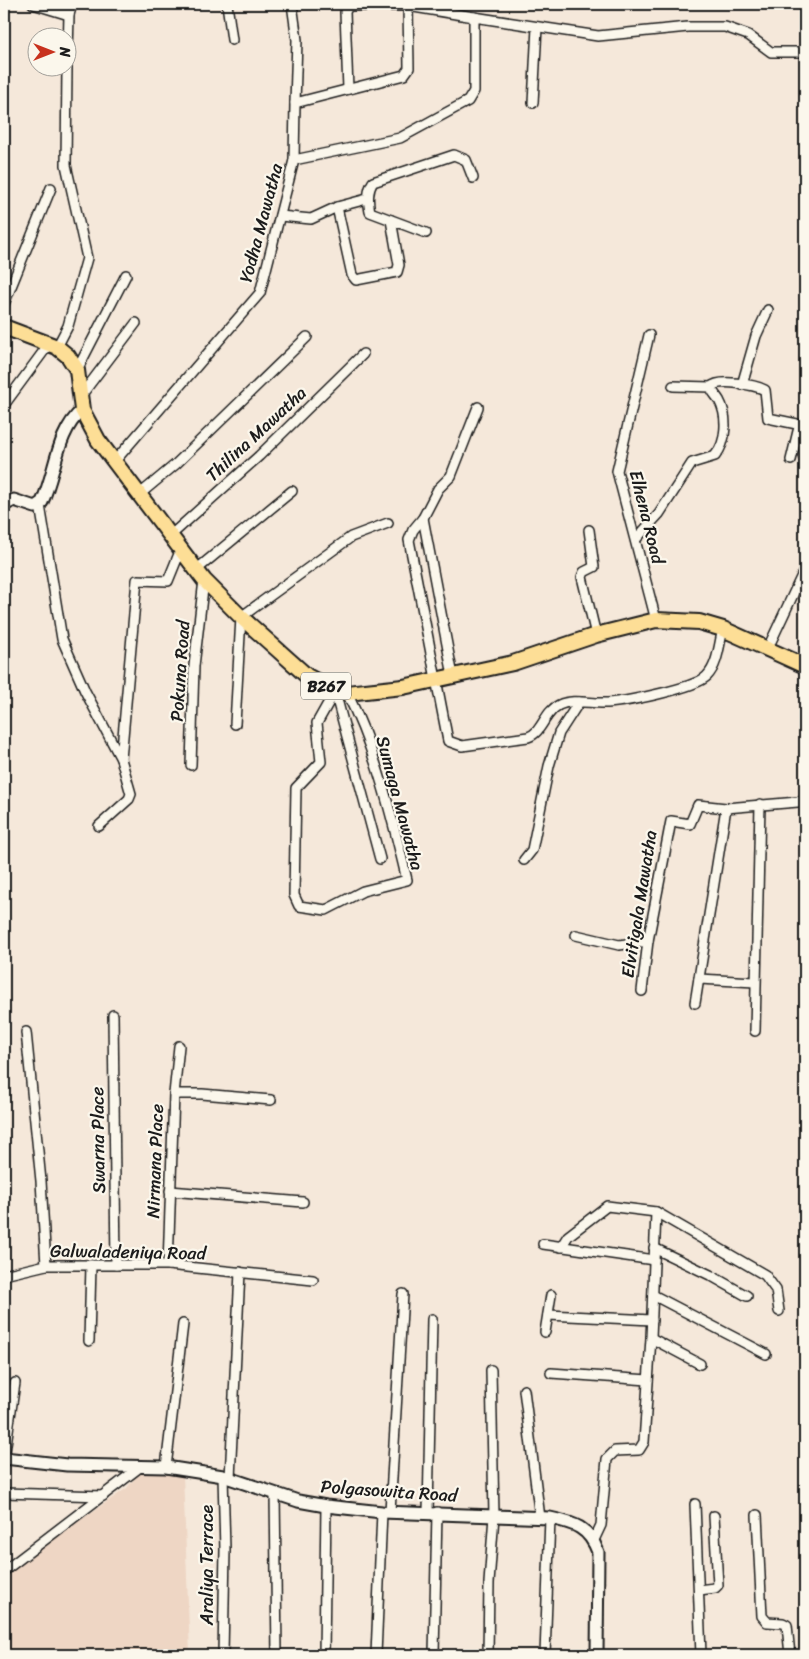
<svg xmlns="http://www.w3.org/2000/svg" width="809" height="1659" font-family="Sriracha,sans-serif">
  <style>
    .built { fill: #eed6c4 }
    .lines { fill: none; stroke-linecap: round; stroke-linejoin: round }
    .minor-casing { stroke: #1c1c1c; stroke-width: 12 }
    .tertiary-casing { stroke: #1c1c1c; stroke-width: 15 }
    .primary-casing { stroke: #1c1c1c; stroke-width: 18 }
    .minor { stroke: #fbf7ec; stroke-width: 9 }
    .tertiary { stroke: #fbf7ec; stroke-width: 11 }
    .primary { stroke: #fdde96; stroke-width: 14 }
    .labels { text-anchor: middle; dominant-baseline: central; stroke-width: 4.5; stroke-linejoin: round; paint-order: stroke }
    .shield { fill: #fbf7ec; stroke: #5f5e5a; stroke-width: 1 }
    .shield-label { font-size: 16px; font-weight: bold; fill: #1c1c1c }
    .street-label { font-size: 18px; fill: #1c1c1c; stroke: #fbf7ec }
  </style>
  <rect width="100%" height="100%" fill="#f5e8da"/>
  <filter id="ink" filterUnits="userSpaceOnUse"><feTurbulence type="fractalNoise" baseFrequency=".02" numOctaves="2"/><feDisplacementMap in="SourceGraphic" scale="10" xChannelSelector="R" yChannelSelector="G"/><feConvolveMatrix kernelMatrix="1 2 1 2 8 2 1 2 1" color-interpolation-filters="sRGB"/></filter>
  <g filter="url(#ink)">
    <path class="built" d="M139,1473L183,1474L190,1655H4V1572L127,1488Z"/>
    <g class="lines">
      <defs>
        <g id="minor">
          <path d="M33,4L69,15L72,4"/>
          <path d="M227,4L232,40"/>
          <path d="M292,4L297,40L295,103"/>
          <path d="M68,53L69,15"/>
          <path d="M348,89L345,12L348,6H408L474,17"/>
          <path d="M533,103L537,27"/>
          <path d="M294,160L295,103L404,75L409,68L408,6"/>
          <path d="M337,207L352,275L356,280L397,272L399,265L391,220"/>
          <path d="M280,216L311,219L337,207L367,199"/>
          <path d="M426,233L370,212C368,201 367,191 373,182L454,155L466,160L473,178"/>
          <path d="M4,304L51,188"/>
          <path d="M649,335L617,471L656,620"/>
          <path d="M57,347L68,326L87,258L66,165L67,68"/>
          <path d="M77,370L126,275"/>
          <path d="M742,385L756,336L768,310"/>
          <path d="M711,387C719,378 755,385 765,390L768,418L797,424L799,427L791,460"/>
          <path d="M80,397L136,323"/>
          <path d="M4,405L49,344"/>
          <path d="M478,407L451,476L438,489L423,518L413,530L409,540L448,741L462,746L528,737C543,732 544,712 559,705C571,699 588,703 601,703C619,704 696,688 707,676C718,665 719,644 723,629"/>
          <path d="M114,462L260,293L294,160L400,138L468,101L474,91V17L598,36L688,27H725L748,35L771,52H805"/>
          <path d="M140,494L176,464L307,337"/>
          <path d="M40,505L62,639L85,691L121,759L131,794L129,799L99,826"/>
          <path d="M423,518L453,676"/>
          <path d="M589,530L594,567L584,572L582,577L596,635"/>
          <path d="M170,536L259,456L363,354"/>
          <path d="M636,539L659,514L692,463L715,456C727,442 728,416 719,400C716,395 712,392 711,387L673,386"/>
          <path d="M196,570L292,491"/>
          <path d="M767,650L805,569"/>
          <path d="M335,691L317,723L321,762L296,788L294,895L299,906L326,910L363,891L407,880C392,817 376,751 347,693"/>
          <path d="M335,692L380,859"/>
          <path d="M235,724L241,617L351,537L388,523"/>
          <path d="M121,759L137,580L168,581L181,549"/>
          <path d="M191,765L194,666L204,580"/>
          <path d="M524,860L532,850L549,766L559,733L579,702"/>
          <path d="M576,935L619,945L648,941"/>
          <path d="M699,979L755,982"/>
          <path d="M642,991L648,941L671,821L690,824L698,805L726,808L798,802L805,799"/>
          <path d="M695,1003L726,808"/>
          <path d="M113,1015L116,1265"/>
          <path d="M755,1031L760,804"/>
          <path d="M26,1032L41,1181L46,1265"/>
          <path d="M174,1094L179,1046"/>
          <path d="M170,1191L303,1202"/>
          <path d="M543,1244L654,1260"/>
          <path d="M561,1247L568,1236L607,1206L656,1212L765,1275L776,1290L779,1311"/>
          <path d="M654,1248L710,1275L747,1296"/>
          <path d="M168,1265L174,1094H202L271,1100"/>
          <path d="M4,1275L46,1265H168L313,1280"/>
          <path d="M653,1295L766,1354"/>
          <path d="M548,1315L652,1320"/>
          <path d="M545,1332L551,1295"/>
          <path d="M651,1338L700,1364"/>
          <path d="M89,1341L91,1265"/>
          <path d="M551,1373L648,1380"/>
          <path d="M524,1390L540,1518"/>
          <path d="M4,1458L15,1383"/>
          <path d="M166,1467L183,1324"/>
          <path d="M230,1478L240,1272"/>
          <path d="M4,1493L103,1496"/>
          <path d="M275,1493L277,1655"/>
          <path d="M695,1504L701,1655"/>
          <path d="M390,1511L403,1294"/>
          <path d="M428,1512L432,1319"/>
          <path d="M757,1515L762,1616L767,1622L783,1623L787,1625L790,1655"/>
          <path d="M594,1540L601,1525L607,1459L615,1451L639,1450L644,1442L651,1338L656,1212"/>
          <path d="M4,1571L140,1467"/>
          <path d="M699,1590L715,1588L718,1585L714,1516"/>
          <path d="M223,1655L225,1550L223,1476"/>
          <path d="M324,1655L326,1506"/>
          <path d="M376,1655L382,1512"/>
          <path d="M434,1655L437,1512"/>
          <path d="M488,1655L489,1583L494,1516L491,1370"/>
          <path d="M545,1655L550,1518"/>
        </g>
        <g id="tertiary">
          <path d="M4,505L14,500L35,507L42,502C56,472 56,433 82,410"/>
          <path d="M4,1458L67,1465L166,1467L223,1476L298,1501L326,1506L382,1512L550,1518C574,1523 589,1527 598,1552L597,1655"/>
        </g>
        <path id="primary" d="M4,327L57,347L68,356L77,370L82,410L98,440L204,580L241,617L307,676L335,691L347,693L403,687L513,663L596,635L656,620L699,622L723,629L805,666"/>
      </defs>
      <use href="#minor" class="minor-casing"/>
      <use href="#tertiary" class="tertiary-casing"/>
      <use href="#primary" class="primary-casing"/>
      <use href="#minor" class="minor"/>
      <use href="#tertiary" class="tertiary"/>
      <use href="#primary" class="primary"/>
    </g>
  </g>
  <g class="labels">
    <rect class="shield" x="301" y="672.5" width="50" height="27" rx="4"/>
    <g class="shield-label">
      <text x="326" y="686">B267</text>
    </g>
    <g class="street-label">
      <text transform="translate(261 223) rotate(-75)">Yodha Mawatha</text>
      <text transform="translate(256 434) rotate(-43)">Thilina Mawatha</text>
      <text transform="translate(647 517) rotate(76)">Elhena Road</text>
      <text transform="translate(180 671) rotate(-86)">Pokuna Road</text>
      <text transform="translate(400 803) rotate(75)">Sumaga Mawatha</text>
      <text transform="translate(639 904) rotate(-81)">Elvitigala Mawatha</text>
      <text transform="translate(98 1140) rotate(-91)">Swarna Place</text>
      <text transform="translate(155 1161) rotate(-88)">Nirmana Place</text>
      <text transform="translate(128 1252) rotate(1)">Galwaladeniya Road</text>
      <text transform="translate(389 1491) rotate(4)">Polgasowita Road</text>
      <text transform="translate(207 1565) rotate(-90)">Araliya Terrace</text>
    </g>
  </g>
  <rect width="809" height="1659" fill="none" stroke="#fbf7ec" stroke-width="20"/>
  <rect x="10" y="10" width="789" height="1639" fill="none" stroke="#1c1c1c" stroke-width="2" filter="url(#ink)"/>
  <g transform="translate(52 52) rotate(90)"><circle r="24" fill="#fbf7ec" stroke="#a29f99"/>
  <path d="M0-4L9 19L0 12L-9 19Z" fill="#c8321e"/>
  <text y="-8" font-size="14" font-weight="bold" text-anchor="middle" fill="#1c1c1c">N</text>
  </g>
</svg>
